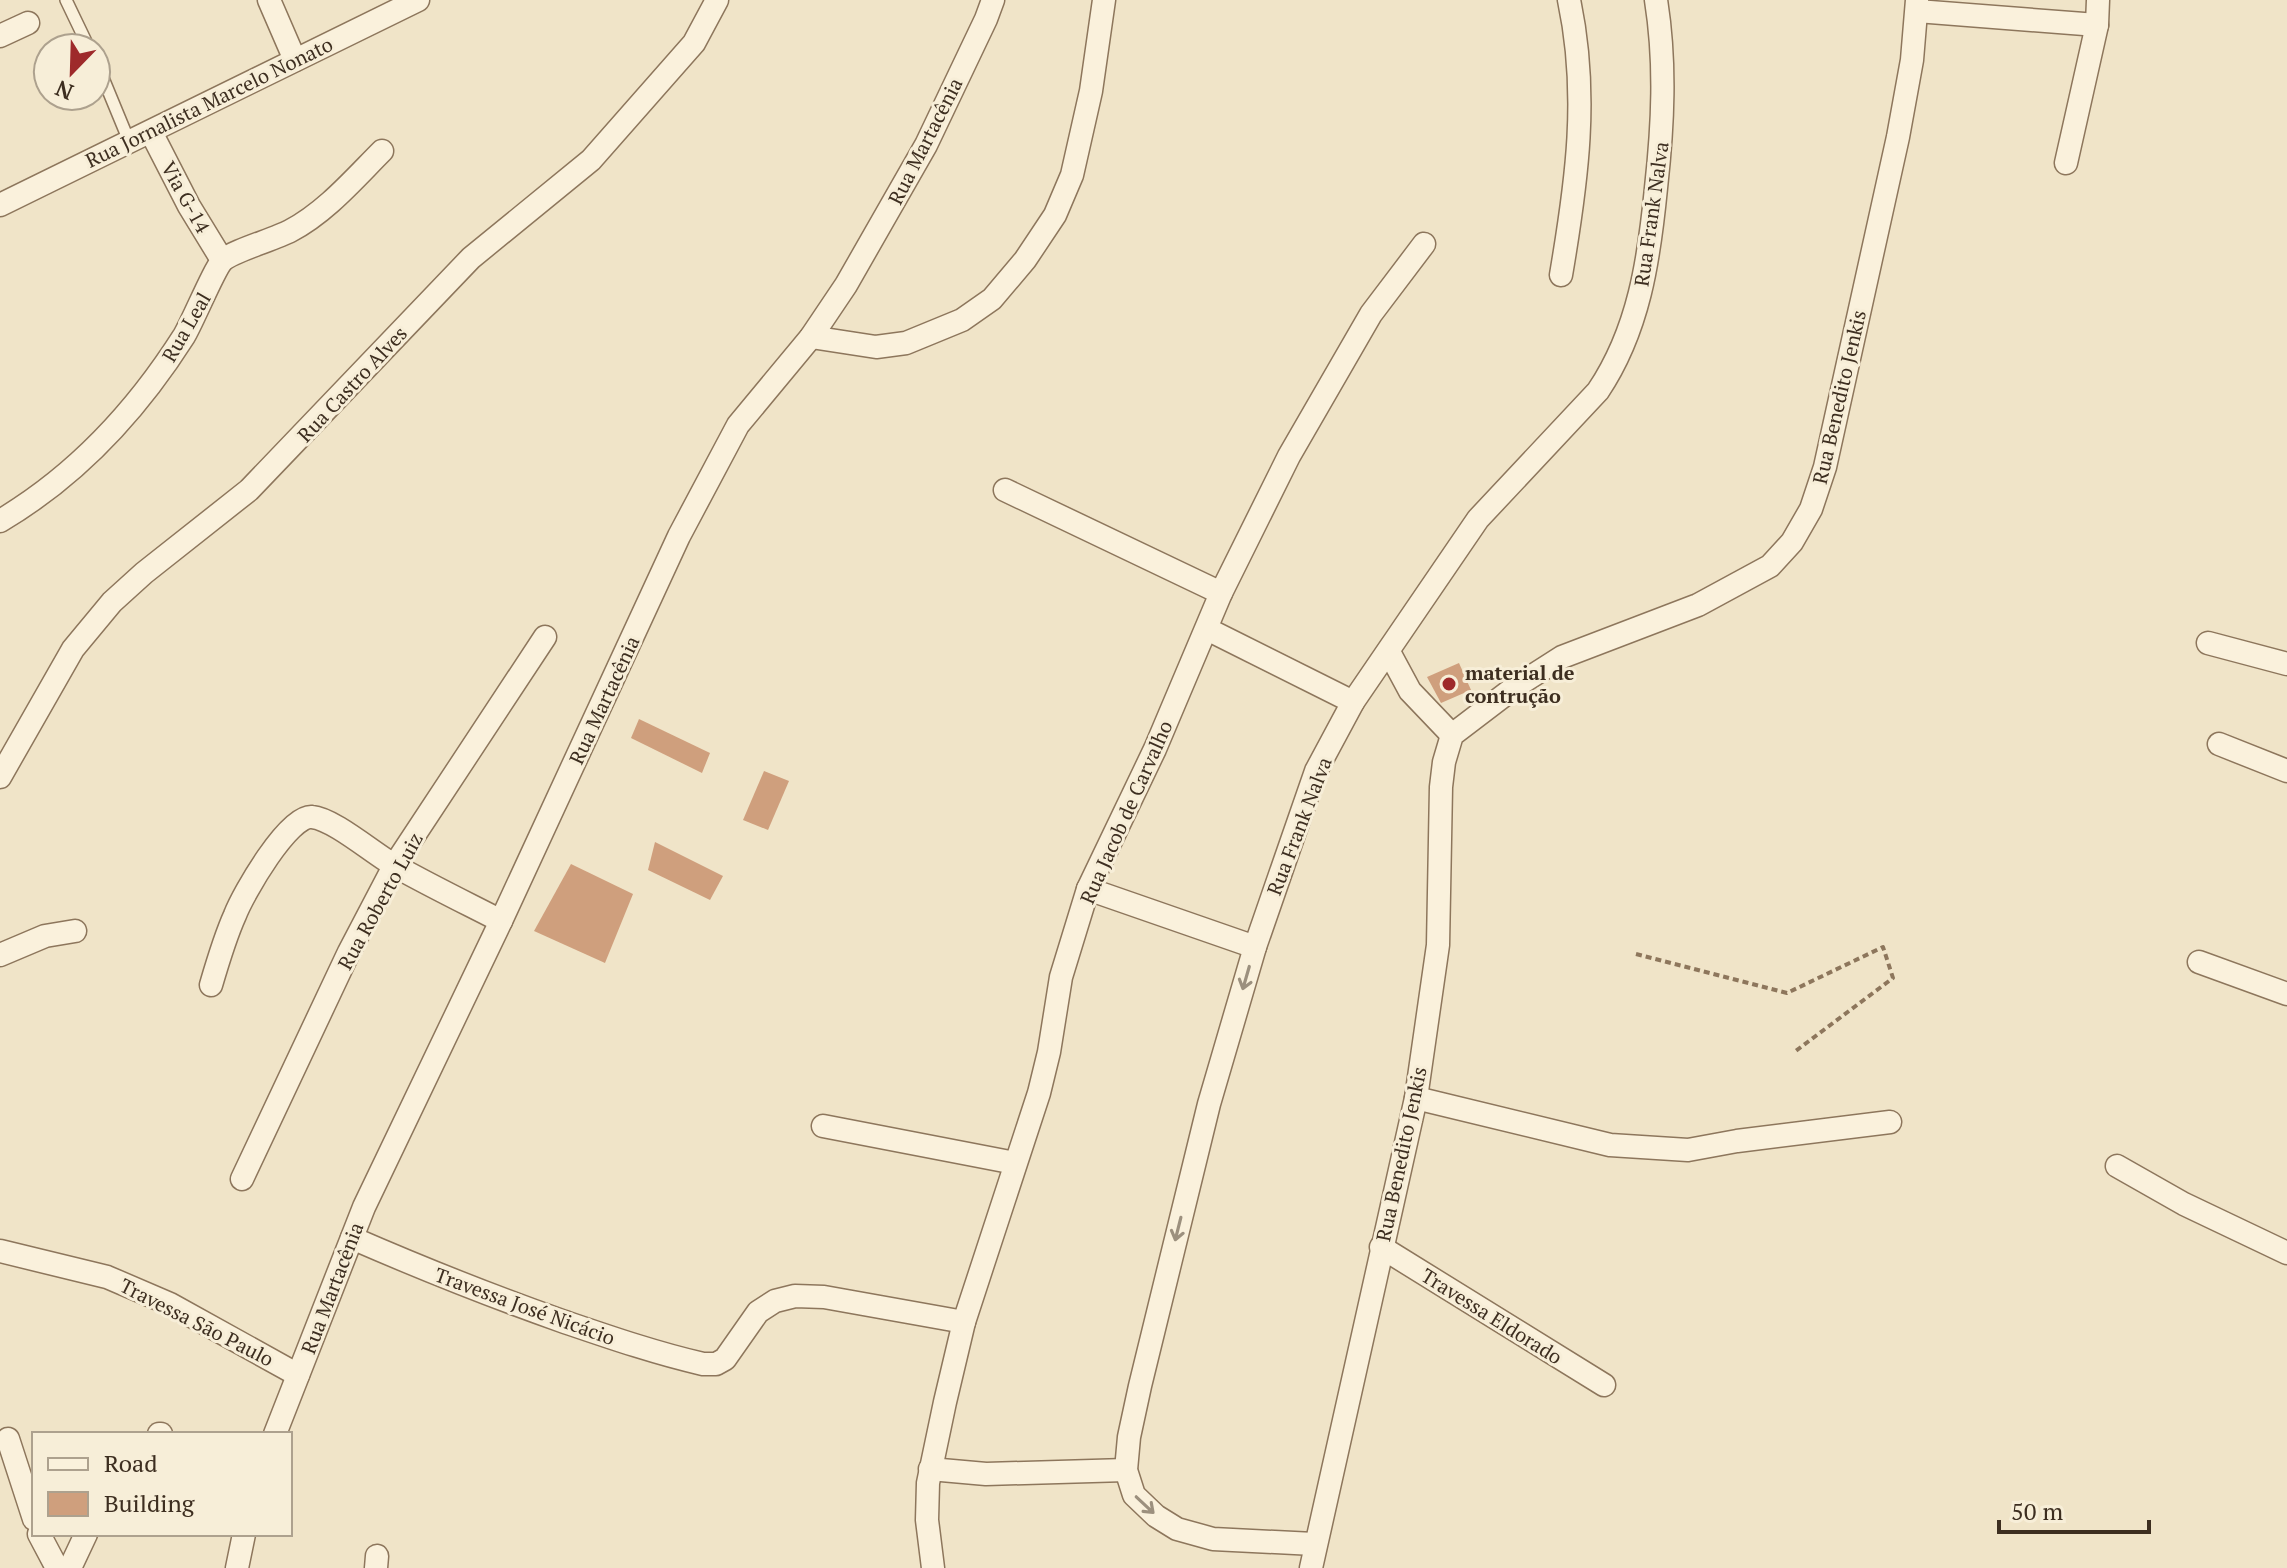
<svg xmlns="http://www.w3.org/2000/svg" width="2287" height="1568" font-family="'PT Serif',serif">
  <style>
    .building { fill: #cf9f7d }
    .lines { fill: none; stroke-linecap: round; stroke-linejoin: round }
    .lane-casing { stroke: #8d765c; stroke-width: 14 }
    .street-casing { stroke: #8d765c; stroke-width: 25 }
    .path { stroke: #8d765c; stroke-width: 4; stroke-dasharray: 6 4; stroke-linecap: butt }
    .lane { stroke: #faf1dc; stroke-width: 11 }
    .street { stroke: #faf1dc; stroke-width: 22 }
    .oneway { stroke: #9c907e }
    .poi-dot { fill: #9e2a2b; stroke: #f7eed8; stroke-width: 3 }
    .labels { text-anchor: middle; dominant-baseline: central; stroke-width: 6; stroke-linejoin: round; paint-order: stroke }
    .street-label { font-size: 20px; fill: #3d2e20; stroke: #f7eed8 }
    .poi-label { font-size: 20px; font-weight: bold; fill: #3d2e20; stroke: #f7eed8; text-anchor: start }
  </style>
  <rect width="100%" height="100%" fill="#f0e4c8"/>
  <g class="building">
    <path d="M1459,663L1471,690L1441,703L1427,677Z"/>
    <path d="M639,719L710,753L702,773L631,738Z"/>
    <path d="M764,771L789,781L768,830L743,820Z"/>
    <path d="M655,842L723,876L710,900L648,870Z"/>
    <path d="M571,864L633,894L605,963L534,931Z"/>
  </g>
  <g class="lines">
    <defs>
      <g id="lane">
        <path d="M66,0L89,48"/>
        <path d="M96,61L129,141"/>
      </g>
      <g id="street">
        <path d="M269,0L295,60"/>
        <path d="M1917,11L2097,25"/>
        <path d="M0,36L28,23"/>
        <path d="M151,132L189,206L222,260"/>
        <path d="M2066,163L2097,25L2098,0"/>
        <path d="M0,205L418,0"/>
        <path d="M1561,275C1577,181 1589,94 1569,0"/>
        <path d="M811,337L876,347L906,343L962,320L992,299L1025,260L1055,215L1072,175L1091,91L1104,0"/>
        <path d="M1005,490L1221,593"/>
        <path d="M0,521C76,476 137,410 184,336C193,321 215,267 223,260C233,251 275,239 290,231C326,212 354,179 382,151"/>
        <path d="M1207,629L1353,702"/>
        <path d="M2208,643L2287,664"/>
        <path d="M1389,652L1410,691L1452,735"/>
        <path d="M2219,744L2287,771"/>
        <path d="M0,777L73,649L112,602L144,573L249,490L471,258L591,160L694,43L717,0"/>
        <path d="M1088,889L1255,947"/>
        <path d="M0,955L45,936L75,931"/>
        <path d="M2199,962L2287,994"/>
        <path d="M211,985C218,961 225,937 235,915C243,894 289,814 312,817C334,819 375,855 397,867C431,886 466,903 501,921"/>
        <path d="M1416,1098L1610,1145L1688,1150L1737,1141L1890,1122"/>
        <path d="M823,1126L1015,1163"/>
        <path d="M2117,1166L2184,1204L2287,1253"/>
        <path d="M242,1179L349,952L394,866L545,637"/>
        <path d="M352,1238C421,1268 491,1296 562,1321C609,1337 655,1353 703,1364H716L725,1359L758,1312L775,1301L795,1296L824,1297L964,1322"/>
        <path d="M1381,1247L1604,1385"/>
        <path d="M0,1251L107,1277L170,1304L298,1375"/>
        <path d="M159,1434H161"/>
        <path d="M275,1434L364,1207L501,921L679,536L738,425L811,337L846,285L926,145L986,19L993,0"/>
        <path d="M8,1439L34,1519"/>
        <path d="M930,1469L986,1474L1126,1470"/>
        <path d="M39,1534L57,1568"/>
        <path d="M1314,1544L1213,1539L1177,1529L1156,1516L1134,1495L1126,1470L1129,1437L1140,1386L1209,1104L1255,947L1316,771L1353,702L1478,519L1598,391C1639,330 1649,260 1656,188C1663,125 1666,63 1656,0"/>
        <path d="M70,1568L86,1534"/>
        <path d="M237,1568L244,1534"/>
        <path d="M376,1568L377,1556"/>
        <path d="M933,1568L927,1520L928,1483L945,1402L964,1322L1039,1093L1049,1052L1061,977L1088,889L1155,749L1221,593L1289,456L1371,314L1424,244"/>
        <path d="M1311,1568L1416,1098L1438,945L1441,787L1444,762L1452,735L1515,687L1562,657L1698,605L1770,566L1792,542L1811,509L1825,467L1898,137L1912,60L1917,0"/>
      </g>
    </defs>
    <use href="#lane" class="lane-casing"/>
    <use href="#street" class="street-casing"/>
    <path class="path" d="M1636,954L1787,993L1883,947L1893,978L1793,1053"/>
    <use href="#lane" class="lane"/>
    <use href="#street" class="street"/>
  </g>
  <defs><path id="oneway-shaft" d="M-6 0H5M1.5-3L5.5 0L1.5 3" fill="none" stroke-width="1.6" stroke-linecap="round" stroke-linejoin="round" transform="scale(2)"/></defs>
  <g class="oneway">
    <use href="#oneway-shaft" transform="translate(1246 978) rotate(106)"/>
    <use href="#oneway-shaft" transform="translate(1178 1229) rotate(104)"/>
    <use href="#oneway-shaft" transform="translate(1145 1505) rotate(43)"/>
  </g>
  <circle class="poi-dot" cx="1449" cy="684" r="8"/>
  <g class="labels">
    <g class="street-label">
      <text transform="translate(209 102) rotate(-26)">Rua Jornalista Marcelo Nonato</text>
      <text transform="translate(925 141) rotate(-63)">Rua Martacênia</text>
      <text transform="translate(186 197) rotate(61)">Via G-14</text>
      <text transform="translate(1651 214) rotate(-82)">Rua Frank Nalva</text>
      <text transform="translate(186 327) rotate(-60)">Rua Leal</text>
      <text transform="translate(352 384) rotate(-47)">Rua Castro Alves</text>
      <text transform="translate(1839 397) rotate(-77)">Rua Benedito Jenkis</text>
      <text transform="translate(604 700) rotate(-65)">Rua Martacênia</text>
      <text transform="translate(1126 812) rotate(-66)">Rua Jacob de Carvalho</text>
      <text transform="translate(1299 826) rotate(-69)">Rua Frank Nalva</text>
      <text transform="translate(380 901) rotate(-61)">Rua Roberto Luiz</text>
      <text transform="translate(1401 1154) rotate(-78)">Rua Benedito Jenkis</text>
      <text transform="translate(332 1288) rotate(-69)">Rua Martacênia</text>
      <text transform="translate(525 1306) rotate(20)">Travessa José Nicácio</text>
      <text transform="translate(1492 1316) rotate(32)">Travessa Eldorado</text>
      <text transform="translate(197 1322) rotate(27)">Travessa São Paulo</text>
    </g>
    <g class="poi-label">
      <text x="1465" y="672">material de<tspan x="1465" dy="23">contrução</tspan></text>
    </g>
  </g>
  <rect x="32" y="1432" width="260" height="104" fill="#f7eed8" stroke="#ada18e" stroke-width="2"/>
  <rect x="48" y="1458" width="40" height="12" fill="#faf1dc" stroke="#ada18e" stroke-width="2"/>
  <text x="104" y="1472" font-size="24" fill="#3d2e20">Road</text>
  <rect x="48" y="1492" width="40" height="24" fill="#cf9f7d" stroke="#ada18e" stroke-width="2"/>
  <text x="104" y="1512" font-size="24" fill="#3d2e20">Building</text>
  <g transform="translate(72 72) rotate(203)"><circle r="38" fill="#f7eed8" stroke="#ada18e" stroke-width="2"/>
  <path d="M0-6L14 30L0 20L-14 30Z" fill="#9e2a2b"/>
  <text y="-12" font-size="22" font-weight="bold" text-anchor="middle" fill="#3d2e20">N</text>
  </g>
  <path d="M1999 1520v12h150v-12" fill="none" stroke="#3d2e20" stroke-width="4"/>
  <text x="2011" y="1520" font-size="24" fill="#3d2e20" stroke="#f7eed8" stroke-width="6" paint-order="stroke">50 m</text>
</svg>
